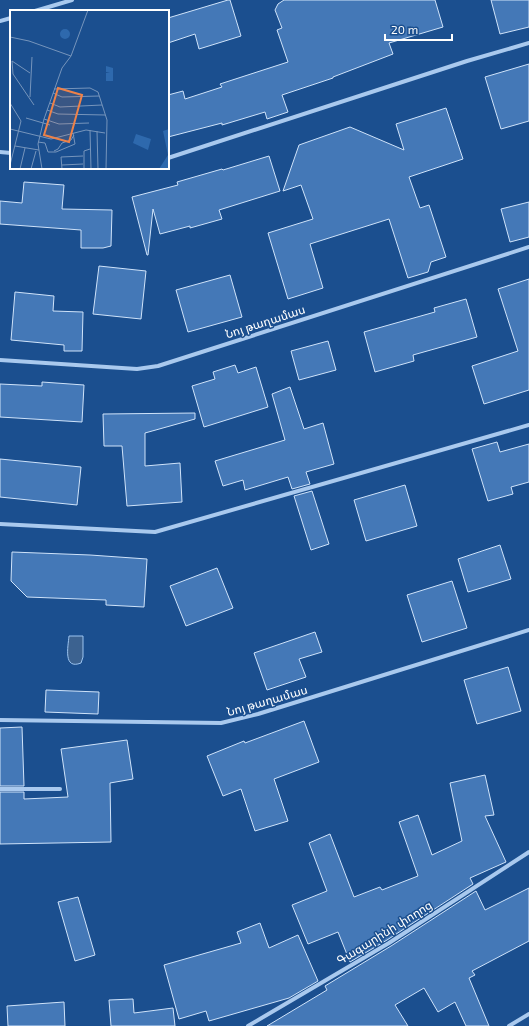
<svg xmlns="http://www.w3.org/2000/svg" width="529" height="1026" font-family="'Exo 2','Noto Sans Armenian',sans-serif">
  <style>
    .water { fill: #3c6290; stroke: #9cc4f0 }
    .building { fill: #4478b7; stroke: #cfe3fa }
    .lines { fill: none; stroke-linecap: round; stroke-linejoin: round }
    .minor { stroke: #a9c9ee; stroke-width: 4 }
    .labels { text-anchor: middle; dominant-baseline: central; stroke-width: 3; stroke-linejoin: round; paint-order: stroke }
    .street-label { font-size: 12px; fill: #fff; stroke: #1b4f8f }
    .inset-road { fill: none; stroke: #7695bc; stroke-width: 1 }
    .view { fill: #ee8249; fill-opacity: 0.15; stroke: #ee8249; stroke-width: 2 }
    .inset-edge { fill: none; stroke: #fff; stroke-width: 2 }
  </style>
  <rect width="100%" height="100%" fill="#1b4f8f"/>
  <path class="water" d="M69,636H83V657L81,663C63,670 68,647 69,636Z"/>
  <g class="building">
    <path d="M228,0H230L241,36L199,49L195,34L168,43V18Z"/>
    <path d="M284,0H435L443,27L389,43L393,54L333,77V78L282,95L288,112L267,119L265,112L222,125V123L168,137V95L183,91L185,99L222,87L220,84L288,62L277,30L282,28L275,10L278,4Z"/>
    <path d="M491,0H529V27L500,34Z"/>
    <path d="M529,64V121L501,129L485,77Z"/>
    <path d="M446,108L463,159L409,177L420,208L429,205L446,257L431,262L428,272L408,278L389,219L310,244L323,288L288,299L268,233L313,219L301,185L283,191L299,145L350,127L404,150L396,124Z"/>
    <path d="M269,156L280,191L219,210L222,219L190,228V226L160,234L153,209L148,255H147L132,197L178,185L177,182L222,169L223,170Z"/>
    <path d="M24,182L64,185L62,209L112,210L111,246L103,248H81V230L0,224V201L22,203Z"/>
    <path d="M529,202V237L510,242L501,209Z"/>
    <path d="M99,266L146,271L141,319L93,314Z"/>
    <path d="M230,275L242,317L188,332L176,290Z"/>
    <path d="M529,279V390L484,404L472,366L518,351L498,289Z"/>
    <path d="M15,292L54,296L53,311L83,312L82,351H64V345L11,340Z"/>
    <path d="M466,299L477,337L413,355L414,361L375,372L364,332L435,312L434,308Z"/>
    <path d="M328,341L336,370L299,380L291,351Z"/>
    <path d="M235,365L238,373L256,367L268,407L204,427L192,386L215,379L213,372Z"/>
    <path d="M42,382L84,385L82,422L0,417V384L42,386Z"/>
    <path d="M290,387L304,429L323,423L334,464L306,472L310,484L292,489L288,477L245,490L243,480L223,486L215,461L285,440L272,394Z"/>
    <path d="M195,413V419L145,433V466L180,463L182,502L127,506L122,446H104L103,414Z"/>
    <path d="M497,442L500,452L529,444V482L511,487L513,494L488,501L472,449Z"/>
    <path d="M0,459L81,467L77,505L0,497Z"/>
    <path d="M405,485L417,526L366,541L354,500Z"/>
    <path d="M312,491L329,544L311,550L294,496Z"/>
    <path d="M500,545L511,579L468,592L458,559Z"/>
    <path d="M12,552L90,555L147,559L144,607L106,605V600L27,597L11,581Z"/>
    <path d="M217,568L233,608L186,626L170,586Z"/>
    <path d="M452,581L467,628L422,642L407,595Z"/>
    <path d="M315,632L322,652L299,659L306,677L267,690L254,653Z"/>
    <path d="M508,667L521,711L477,724L464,680Z"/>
    <path d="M46,690L99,692L98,714L45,712Z"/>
    <path d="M304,721L319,762L274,779L288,821L255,831L241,789L223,796L207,756L244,741L245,743Z"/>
    <path d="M22,727L24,786H0V728Z"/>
    <path d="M127,740L133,779L110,783L111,842L0,844V792H24V799L68,797L61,749Z"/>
    <path d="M485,775L494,815L485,816L506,862L470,878L473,884L387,940L350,962L338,932L308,944L292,905L327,891L309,843L330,834L354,897L380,887L382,890L418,876L399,822L418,815L432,855L462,841L450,783Z"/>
    <path d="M529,888V941L472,971L475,975L469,978L489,1026H466L455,1002L438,1012L424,988L395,1005L408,1026H267L327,990L325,986L391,946L476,891L485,910Z"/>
    <path d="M78,897L95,955L75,961L58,902Z"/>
    <path d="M260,923L269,948L298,935L318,981L289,998L209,1021L206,1011L179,1019L164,965L241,943L237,932Z"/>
    <path d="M133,999L134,1013L173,1008L175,1026H111L109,1000Z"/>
    <path d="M64,1002L65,1026H8L7,1006Z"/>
  </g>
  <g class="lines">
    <g class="minor">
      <path d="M35,11L72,0"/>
      <path d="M0,21L11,18"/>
      <path d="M0,152L11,153"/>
      <path d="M168,158L467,61L529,43"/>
      <path d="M0,360L137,369L158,366L529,247"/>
      <path d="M0,524L155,532L529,425"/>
      <path d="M0,720L221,723L258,714L529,630"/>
      <path d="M0,789H60"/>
      <path d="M248,1026L389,943L529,852"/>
      <path d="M509,1026L529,1014"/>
    </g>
  </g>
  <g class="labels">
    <g class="street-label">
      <text transform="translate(265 321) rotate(-18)">Նոյ թաղամաս</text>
      <text transform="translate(267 700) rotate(-16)">Նոյ թաղամաս</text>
      <text transform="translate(384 932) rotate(-32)">Գագարինի փողոց</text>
    </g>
  </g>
  <g transform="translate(10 10)">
    <rect width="159" height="159" fill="#1b4f8f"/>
    <path d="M50 24a5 5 0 1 1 10 0a5 5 0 1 1-10 0ZM96,56L103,58V71H96V63H100L96,62ZM159,119V159H149L158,145L153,121ZM126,124L141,129L138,140L123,133Z" fill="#2e69ad"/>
    <path class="inset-road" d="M0,27L19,31L61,46M2,51L3,64L24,95M2,51L20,63M44,79L80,78L88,82L97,110L96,159M43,83L52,87L89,86M20,87L22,47M0,93L11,111L0,155M40,93L50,97L92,95M37,100L48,104L95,105M16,108L40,115M34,109L49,114L79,113M0,119L41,129L76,120L95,123M80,120L81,159M87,121L88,159M28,132L35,133L38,142H46L65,134L63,123M5,136L29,140M44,141L48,139L52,133L61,130L64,125M52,155L73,154M10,159L15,138M21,159L26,141M32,159L28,134L34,109L52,58L61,46L78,0M52,159L51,147L73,146M74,159V141L80,139"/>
    <path class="view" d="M48,78L72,85L59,132L34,125Z"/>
    <rect width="159" height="159" class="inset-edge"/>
  </g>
  <path d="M385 34v6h67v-6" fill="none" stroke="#ffffff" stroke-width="2"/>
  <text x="391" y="34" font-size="12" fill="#ffffff" stroke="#1b4f8f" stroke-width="3" paint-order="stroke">20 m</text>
</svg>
